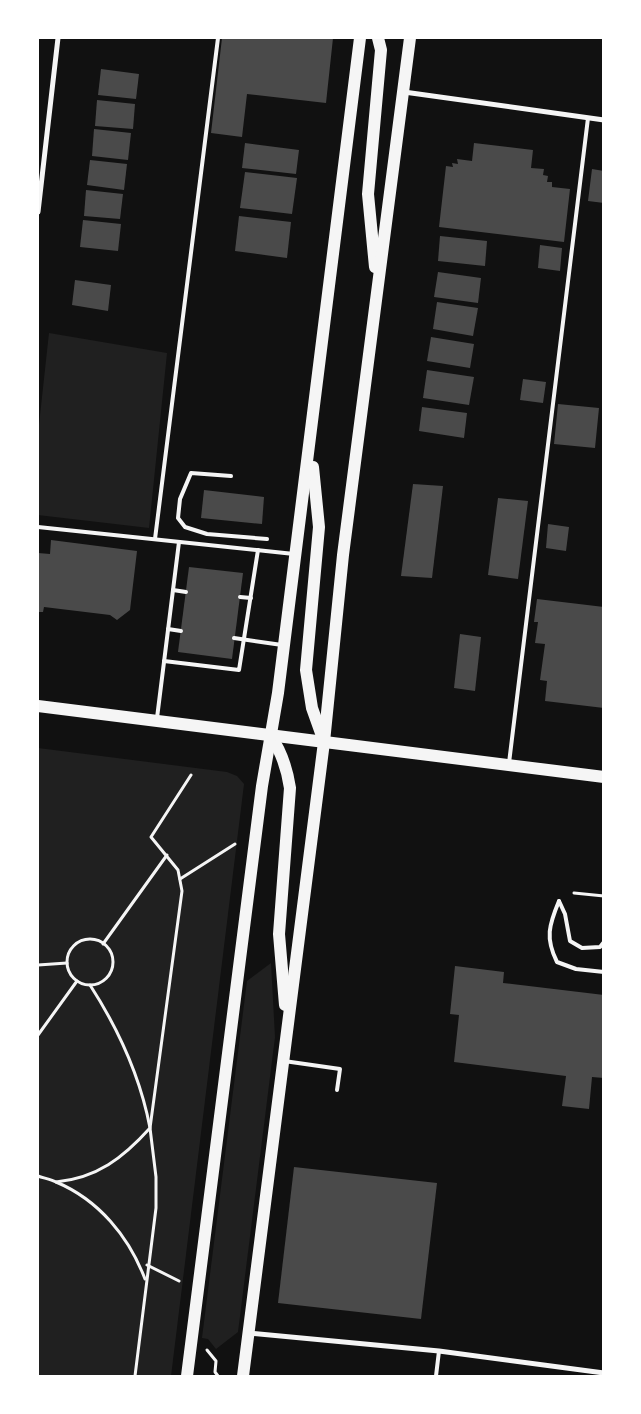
<svg xmlns="http://www.w3.org/2000/svg" width="641" height="1414" font-family="Mulish,sans-serif">
  <style>
    .green { fill: #202020 }
    .building { fill: #4a4a4a }
    .lines { fill: none; stroke-linecap: round; stroke-linejoin: round }
    .path { stroke: #f5f5f5; stroke-width: 3 }
    .service { stroke: #f5f5f5; stroke-width: 4 }
    .minor { stroke: #f5f5f5; stroke-width: 5 }
    .primary { stroke: #f5f5f5; stroke-width: 12 }
  </style>
  <rect width="100%" height="100%" fill="#111"/>
  <g class="green">
    <path d="M49,333L167,353L149,528L38,515V434Z"/>
    <path d="M38,748L227,772L237,776L244,784L171,1376H38Z"/>
    <path d="M271,963L275,1037L238,1332L216,1349L208,1339L202,1338L247,981Z"/>
  </g>
  <g class="building">
    <path d="M222,38H333L326,103L247,94L242,137L211,133Z"/>
    <path d="M101,69L139,74L136,99L98,95Z"/>
    <path d="M97,100L135,104L133,129L95,126Z"/>
    <path d="M94,129L131,133L128,160L92,156Z"/>
    <path d="M245,143L299,150L296,174L242,168Z"/>
    <path d="M474,143L533,150L531,168L544,169L543,175L548,176L547,182H552V187L570,189L564,242L439,227L446,166L453,167L452,163L458,164L457,159L472,161Z"/>
    <path d="M90,160L127,164L124,190L87,185Z"/>
    <path d="M592,169L604,171V203L588,201Z"/>
    <path d="M245,172L297,178L292,214L240,208Z"/>
    <path d="M86,190L123,194L120,219L84,216Z"/>
    <path d="M239,216L291,222L287,258L235,251Z"/>
    <path d="M83,220L121,224L118,251L80,247Z"/>
    <path d="M440,236L487,241L485,266L438,261Z"/>
    <path d="M540,245L562,248L560,271L538,268Z"/>
    <path d="M438,272L481,278L478,303L434,297Z"/>
    <path d="M75,280L111,285L108,311L72,305Z"/>
    <path d="M437,302L478,308L473,336L433,329Z"/>
    <path d="M431,337L474,344L470,368L427,361Z"/>
    <path d="M427,370L474,377L469,405L423,398Z"/>
    <path d="M523,379L546,382L543,403L520,400Z"/>
    <path d="M558,404L599,408L595,448L554,444Z"/>
    <path d="M422,407L467,413L464,438L419,431Z"/>
    <path d="M413,484L443,486L432,578L401,576Z"/>
    <path d="M204,490L264,497L262,524L201,518Z"/>
    <path d="M498,498L528,501L518,579L488,575Z"/>
    <path d="M548,524L569,527L566,551L546,548Z"/>
    <path d="M51,540L137,551L130,610L117,620L110,615L44,607L43,612H38V553L50,554Z"/>
    <path d="M189,567L243,573L232,659L178,652Z"/>
    <path d="M537,599L604,607V708L545,701L547,681L540,680L545,644L535,643L538,622H534Z"/>
    <path d="M460,634L481,637L475,691L454,688Z"/>
    <path d="M455,966L504,972L503,983L604,995V1078L592,1077L589,1109L562,1106L566,1076L454,1062L459,1015L450,1014Z"/>
    <path d="M294,1167L437,1183L421,1319L278,1303Z"/>
  </g>
  <g class="lines">
    <g class="path">
      <path d="M180,879L235,844"/>
      <path d="M574,893L604,896"/>
      <circle cx="90" cy="962" r="23"/>
      <path d="M103,944L167,855"/>
      <path d="M38,965L67,963"/>
      <path d="M38,1035L77,981"/>
      <path d="M38,1176C43,1178 50,1179 56,1182C99,1200 129,1237 145,1279"/>
      <path d="M56,1182C97,1178 123,1158 150,1128C140,1075 119,1030 90,985"/>
      <path d="M147,1265L179,1281"/>
      <path d="M207,1350L216,1361L215,1372L218,1376"/>
      <path d="M135,1376L156,1208V1177L150,1128L182,891L178,870L151,837L191,775"/>
    </g>
    <g class="service">
      <path d="M231,476L191,473L180,499L178,518L185,527L207,534L267,539"/>
      <path d="M38,527L294,554"/>
      <path d="M155,539L218,38"/>
      <path d="M173,590L186,592"/>
      <path d="M240,597L251,598"/>
      <path d="M168,629L181,631"/>
      <path d="M234,638L282,645"/>
      <path d="M164,661L239,670L258,550"/>
      <path d="M157,718L179,542"/>
      <path d="M509,763L588,118"/>
      <path d="M559,901C549,925 545,938 557,962L576,969L604,972"/>
      <path d="M559,901L565,914L570,941L582,948L600,947L604,942"/>
      <path d="M284,1061L340,1069L337,1090"/>
      <path d="M436,1376L439,1351"/>
    </g>
    <g class="minor">
      <path d="M404,92L604,120"/>
      <path d="M38,212L58,38"/>
      <path d="M249,1333L439,1351L604,1373"/>
    </g>
    <g class="primary">
      <path d="M375,267L368,194L381,50L378,38"/>
      <path d="M313,467L319,527L306,670L312,708L322,736"/>
      <path d="M38,706L604,777"/>
      <path d="M270,735C282,752 287,768 290,788L279,934L285,1005"/>
      <path d="M187,1376L262,786L278,693L360,38"/>
      <path d="M243,1376L324,742L343,555L410,38"/>
    </g>
  </g>
  <rect width="641" height="1414" fill="none" stroke="#ffffff" stroke-width="78"/>
</svg>
